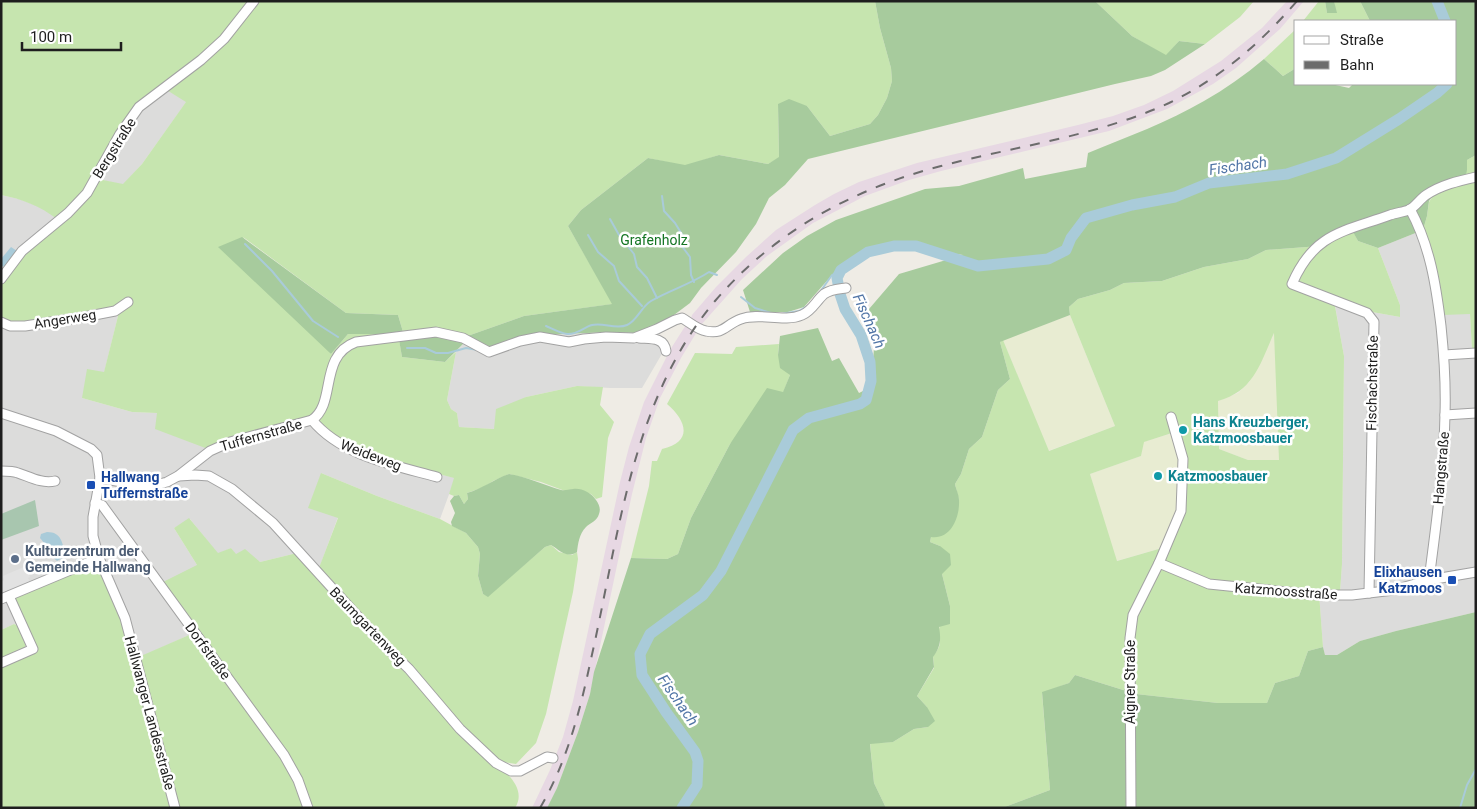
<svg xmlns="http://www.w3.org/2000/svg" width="1477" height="809" font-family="Roboto,sans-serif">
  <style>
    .residential { fill: #dcdcdb }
    .industrial { fill: #e7d8e3 }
    .farmland { fill: #e8ecd2 }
    .grass { fill: #c6e5af; fill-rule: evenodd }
    .forest { fill: #a7cb9d }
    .cemetery { fill: #a8c6af }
    .parking { fill: #e2e2e2 }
    .water { fill: #a9cbd9 }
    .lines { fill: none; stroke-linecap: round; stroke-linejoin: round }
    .stream { stroke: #a9cbd9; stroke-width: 2 }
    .river { stroke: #a9cbd9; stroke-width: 11 }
    .minor-casing { stroke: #a2a2a2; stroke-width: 11 }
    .minor { stroke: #fff; stroke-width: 9 }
    .rail { stroke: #6c6c6c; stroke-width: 2; stroke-dasharray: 10 10; stroke-linecap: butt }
    .culture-dot { fill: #0f9aa8; stroke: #fff; stroke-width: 2 }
    .transit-dot { fill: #1a4fb4; stroke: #fff; stroke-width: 2 }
    .service-dot { fill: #5c6f8a; stroke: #fff; stroke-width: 2 }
    .labels { text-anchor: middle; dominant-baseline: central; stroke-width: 5; stroke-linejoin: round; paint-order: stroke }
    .street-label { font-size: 14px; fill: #1e1e1e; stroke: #fff }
    .park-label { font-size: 14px; fill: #147523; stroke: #fff }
    .culture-label { font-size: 14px; font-weight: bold; fill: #0d838f; stroke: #fff; text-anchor: start }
    .transit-label { font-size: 14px; font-weight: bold; fill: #164399; stroke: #fff; text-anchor: start }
    .service-label { font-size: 14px; font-weight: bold; fill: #4e5e75; stroke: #fff; text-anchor: start }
    .water-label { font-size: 15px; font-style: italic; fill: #5276a7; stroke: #fff }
  </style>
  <rect width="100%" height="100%" fill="#efece5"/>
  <g class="residential">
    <path d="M165,89L187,101L142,164L123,185L98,179L130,124L149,103Z"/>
    <path d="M1,195L19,199L43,208L57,219L4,280L1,287Z"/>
    <path d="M1423,230L1470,314L1472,348L1476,349V612L1396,631L1360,641L1337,655H1325L1323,647L1319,593L1340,592L1342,564L1344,356L1333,294L1372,312L1400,317V305L1378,248Z"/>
    <path d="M113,308L118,316L104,373L82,398L132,412L304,419L378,458L455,478L440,519L377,496L321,473L338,517L317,574L297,553L260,562L235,554L231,548L218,554L190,519L174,528L197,565L196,632L134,660L14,624L1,630V320Z"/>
    <path d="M609,332L638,333L657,342L663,352L642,388H610L577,386L526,397L494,429L459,427L457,413L451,409L447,400L456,352L466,341L491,349L520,336Z"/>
  </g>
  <path class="industrial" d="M1287,1H1304L1280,29L1236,68L1213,84L1167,109L1109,131L941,171L909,180L865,196L813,223L767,256L742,279L701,325L681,358L660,398L646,438L632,494L590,694L578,732L557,788L547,808H532L550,770L563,737L573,701L620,482L629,447L644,402L670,350L684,328L691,319L692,315L716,287L746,257L776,230L815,205L834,194L859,182L917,163L1078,125L1113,116L1144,105L1173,91L1221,61L1262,28Z"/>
  <g class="farmland">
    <path d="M1070,315L1115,426L1048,451L1003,340Z"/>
    <path d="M1275,331L1280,460H1248L1219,449L1218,401L1238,393L1250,381Z"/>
    <path d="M1173,433L1180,456L1178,511L1162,548L1116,561L1090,474L1141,456L1143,442Z"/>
  </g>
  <g class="grass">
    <path d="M1,1H251L228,32L185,68L153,91L139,104L86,188L57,219C40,206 22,199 1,195Z"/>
    <path d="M257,1H875L880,28L891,68L892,81L887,98L878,115L870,124L830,136L807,106L778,104L779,158L768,164L719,155L685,166L648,158L581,210L568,226L613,304L524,316L459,339L403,332L398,315L346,313L243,237L331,354L348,334L398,333L402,357L445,362L456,352L447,400L451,409L457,413L459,427L494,429L496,409L526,397L577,386L603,387L600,405L614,422L608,438L602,497L596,499L591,494L573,489L565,491L541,482L509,474L493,481L484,487L467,493L468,499L464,504L459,495L454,496L449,494L454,478L378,458L335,438L317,421L208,449L155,429L157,413L132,412L82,398L87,369L104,372L118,316L113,308L25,323L1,320V287L4,280L20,258L98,179L123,184L142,164L186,102L165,89L205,60Z"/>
    <path d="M1095,1H1254L1240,17L1205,44L1179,41L1166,56L1132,36Z"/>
    <path d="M1319,1H1325L1327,13H1336L1334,1H1360L1370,21H1303Z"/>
    <path d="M1296,29V68L1283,76L1264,59Z"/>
    <path d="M1476,155V349H1472L1470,314L1443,315L1423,230L1427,216L1429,202L1435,193L1467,170V160Z"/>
    <path d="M1352,229L1358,241L1378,248L1400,305V317L1372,312L1333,295L1344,356L1342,564L1340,592L1319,593L1323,647L1308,651L1299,676L1275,683L1267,703H1218L1136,694L1075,675L1069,683L1042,693L1050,790L1002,808H886L874,783L870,743L893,742L914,729L928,727L927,707L917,696L934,668L933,656C946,641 936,638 940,625C942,618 947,612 950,606L942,574L940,546L930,542L931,537L959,500L955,484L961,474L969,449L982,437L998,390L1010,379L1000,342L1003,340L1049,451L1115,426L1070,315L1069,307L1078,299L1110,290L1124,283L1162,281L1204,267L1248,259L1266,250L1320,246ZM1274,333L1279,460H1248L1219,449L1218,401C1254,391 1260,364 1274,333ZM1172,433L1180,456L1178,511L1162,548L1117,561L1090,474L1141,456L1144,442Z"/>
    <path d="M779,344L778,355L790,375L783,393L730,444L691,518L678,554L667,559L631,558L649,486L652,461H657L662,449C693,442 687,421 667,404L695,353L732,354L736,347Z"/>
    <path d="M321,473L377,496L440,519L466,533L478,547L480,554L478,576L483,594L488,596L545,547L551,545L559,552L572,555L577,552L578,559L573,592L546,714L536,743L516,764L503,762L498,766C510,775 526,791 515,808H1V668L38,651L13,598L85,567H95C113,581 127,637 134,659L196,632L161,583L197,565L174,528L189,518L218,553L231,548L236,554L245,549L260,562L297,553L317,573L338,518L308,508Z"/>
    <path d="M14,624L18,626L26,644L24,650L1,660V630Z"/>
  </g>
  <g class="forest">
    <path d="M875,1H1095L1132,36L1166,55L1179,41L1205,44L1165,70L1151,76L1115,84L808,159L785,185L769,198L756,224L736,252L701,288L690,303L666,321L638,333L609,332L520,336L491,349L466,341L445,362L402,357L398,334H348L331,354L218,247L242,237L346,313L398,315L403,332L459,339L524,316L612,304L568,226L581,210L648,158L685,165L719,155L768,164L779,157L778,104L789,99L807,106L830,136L870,124L878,115L887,98L892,81L891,68L880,28Z"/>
    <path d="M1325,1H1334L1337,13H1327Z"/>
    <path d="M1360,1H1476V155L1467,160V170L1464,184L1435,193L1429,201L1427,216L1423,230L1378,248L1358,241L1352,230L1320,246L1266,250L1248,259L1204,267L1162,281L1124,283L1110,290L1078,299L1069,307L1070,315L1000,342L1010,379L998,390L982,437L969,449L961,474L955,484C956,489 959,495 959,500C960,517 951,540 931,537L930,542L940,546L950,554L951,565L942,574L950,606V624L939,627C941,639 941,646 933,657L934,667L917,696L927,707L935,721L928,727L914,729L893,742L870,744L874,783L886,808H547L557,788L578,732L590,694L594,672L631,558L667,559L678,554L691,518L730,444L767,388L783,392L790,375L780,368L778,355L780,336L818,328L832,361L839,358L859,393L871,387L875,335L869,309L899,274L963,255L894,245L867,249L839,267L804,307L788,312H750L743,290L783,253L807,236L836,220L925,189L959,186L1023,168L1025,179L1086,167L1088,153C1127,137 1168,122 1204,101C1225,89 1245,75 1264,59L1283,76L1296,68V84H1331L1349,88L1353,84H1456V21H1370Z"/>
    <path d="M509,474C527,477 544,485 561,490C566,491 568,489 573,489C582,488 590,492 596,500C599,504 601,509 599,514C597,521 590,523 586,527C579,534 578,544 577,552C566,559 560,550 551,545L545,547L488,597L483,594L478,576L480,554L478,547L466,533L452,526L451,522L455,513L450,501L454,496L459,495L464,504L468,499L467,493C482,489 494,479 509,474Z"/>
    <path d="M1476,612V808H1002L1050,790L1042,692L1069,683L1075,675L1136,694L1218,703H1267L1275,683L1299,676L1308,651L1323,647L1325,655H1337L1360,641L1396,631Z"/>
  </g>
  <path class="cemetery" d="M35,500L39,526L1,540V514Z"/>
  <path class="parking" d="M26,566L30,577L28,578L30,582L1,594V581L4,580L3,576Z"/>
  <g class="water">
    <path d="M11,247L17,251L4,267L1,265V259Z"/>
    <path d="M47,532C62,532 62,543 66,556L57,561L48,553L45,544L40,538L41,534Z"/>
  </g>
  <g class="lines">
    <g class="stream">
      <path d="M662,196L664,211L675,223L683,236L681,245L690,257L691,275L694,282"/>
      <path d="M610,219L619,235L634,254L637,267L647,278L657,298"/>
      <path d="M588,235L598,252L614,266L619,281L642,306"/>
      <path d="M245,244L272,271L313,321L338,337"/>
      <path d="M820,292L832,275L841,270"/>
      <path d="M741,297L755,308L771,313"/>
      <path d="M781,314L799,311L809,305"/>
      <path d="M546,326C553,329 560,333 567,334C577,335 584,327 592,325C603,322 616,330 627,325C637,321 641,307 651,301C670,290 691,284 709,272L717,275"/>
      <path d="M407,348H425L436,353H448L466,348L478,350"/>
      <path d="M1460,808L1467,785L1476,769"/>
    </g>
    <g class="river">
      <path d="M1437,1L1445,21"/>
      <path d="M682,808L697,785L698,761L695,752L666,712L642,675L640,654L650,634L703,595L721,571L793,430L809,418L860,404L866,400L871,381L870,362L861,335L845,309L840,294L837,278L841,270L868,252L894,246H916L978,266L1048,259L1066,250L1071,238L1086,218L1132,205L1175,197L1209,183L1287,174L1336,158L1399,119L1437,93L1447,84"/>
    </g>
    <defs>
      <g id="minor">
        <path d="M1410,209C1430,246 1436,285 1441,326C1444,355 1446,384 1445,414C1444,469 1436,525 1429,580"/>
        <path d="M1,279L22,251L68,213L87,193L120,134L139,107L201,60L224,39L254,1"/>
        <path d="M1,322L10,326H25L84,317L115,311L128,302"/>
        <path d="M639,338C651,339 664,337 666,351"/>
        <path d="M1444,355L1476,353"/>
        <path d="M1,413L56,431L91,449L97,455L100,478L93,517V536L99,558L125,618L175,808"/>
        <path d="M1445,415L1476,413"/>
        <path d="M312,420C342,456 394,465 437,477"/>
        <path d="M1,471C7,471 13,471 18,473C30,477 42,484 55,481"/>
        <path d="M179,476L195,475L209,476L232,489L273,523L382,643L409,669L460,729L496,763L511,771H520L547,757L553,758"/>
        <path d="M100,478L149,487L167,482L178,476L210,451L230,442L312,420C337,403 318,356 356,342L436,332L463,338L489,352L520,341L540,337L569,342L584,339L606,337L634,338L657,329L675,320L682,318C689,322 698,330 706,331C724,335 726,324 741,319C760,312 783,323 802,315C812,311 816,301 824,294C831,289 839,289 846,288"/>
        <path d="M95,503L102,505L284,755L298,780L308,808"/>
        <path d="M1159,563L1209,584L1318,595H1352L1394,590L1429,580L1476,572"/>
        <path d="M1369,593L1374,322L1367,313L1292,284C1314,233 1343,232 1390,215C1396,213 1403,212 1409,210C1415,207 1420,199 1426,195C1441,185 1458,181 1476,177"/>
        <path d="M1,599L99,558"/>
        <path d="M1,663L33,649L9,596"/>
        <path d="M1131,808L1130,638L1133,615L1159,563L1181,511L1183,459L1171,417"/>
      </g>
    </defs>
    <use href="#minor" class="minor-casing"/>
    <use href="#minor" class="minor"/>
    <path class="rail" d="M540,808C567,762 580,711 591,659C619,536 631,401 715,301C775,231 853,189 941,166C1017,146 1097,136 1169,103C1219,79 1261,43 1297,1"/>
  </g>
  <g class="culture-dot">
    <circle cx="1183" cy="430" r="5"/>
    <circle cx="1158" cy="476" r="5"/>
  </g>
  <g class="transit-dot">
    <rect x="86" y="480" width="10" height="10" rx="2.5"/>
    <rect x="1447" y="575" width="10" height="10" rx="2.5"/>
  </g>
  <circle class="service-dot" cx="15" cy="559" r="5"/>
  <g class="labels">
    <g class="street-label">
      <text transform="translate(114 148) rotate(-58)">Bergstraße</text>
      <text transform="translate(65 319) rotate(-9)">Angerweg</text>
      <text transform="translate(1372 383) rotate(-89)">Fischachstraße</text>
      <text transform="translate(261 435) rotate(-16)">Tuffernstraße</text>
      <text transform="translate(371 455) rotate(21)">Weideweg</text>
      <text transform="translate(1441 468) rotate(-85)">Hangstraße</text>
      <text transform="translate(1286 591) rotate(4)">Katzmoosstraße</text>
      <text transform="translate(368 626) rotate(46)">Baumgartenweg</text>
      <text transform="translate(208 651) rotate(54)">Dorfstraße</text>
      <text transform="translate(1130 682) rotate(-90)">Aigner Straße</text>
      <text transform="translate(150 713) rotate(75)">Hallwanger Landesstraße</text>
    </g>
    <g class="park-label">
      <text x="654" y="240">Grafenholz</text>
    </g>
    <g class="culture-label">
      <text x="1193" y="422">Hans Kreuzberger,<tspan x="1193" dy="16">Katzmoosbauer</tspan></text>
      <text x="1168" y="476">Katzmoosbauer</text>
    </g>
    <g class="transit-label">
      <text x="101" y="477">Hallwang<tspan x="101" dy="16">Tuffernstraße</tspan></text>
      <text x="1442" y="572" text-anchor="end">Elixhausen<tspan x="1442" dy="16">Katzmoos</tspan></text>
    </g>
    <g class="service-label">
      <text x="25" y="551">Kulturzentrum der<tspan x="25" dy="16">Gemeinde Hallwang</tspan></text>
    </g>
    <g class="water-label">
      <text transform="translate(1238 166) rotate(-8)">Fischach</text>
      <text transform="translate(869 321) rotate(66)">Fischach</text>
      <text transform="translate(678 700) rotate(55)">Fischach</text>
    </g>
  </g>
  <rect width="1477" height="809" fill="none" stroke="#1e1e1e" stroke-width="5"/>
  <rect x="1294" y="20" width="162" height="65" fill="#ffffff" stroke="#a5a5a5"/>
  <rect x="1304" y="36" width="25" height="8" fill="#ffffff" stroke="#a5a5a5"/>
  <text x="1340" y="45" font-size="15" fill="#1e1e1e">Straße</text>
  <rect x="1304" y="61" width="25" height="8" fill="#6c6c6c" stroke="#a5a5a5"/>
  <text x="1340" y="70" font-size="15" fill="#1e1e1e">Bahn</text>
  <path d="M22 42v8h99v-8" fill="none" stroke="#1e1e1e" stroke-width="2.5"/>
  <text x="30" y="42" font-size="15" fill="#1e1e1e" stroke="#ffffff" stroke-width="4" paint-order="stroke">100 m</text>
</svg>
